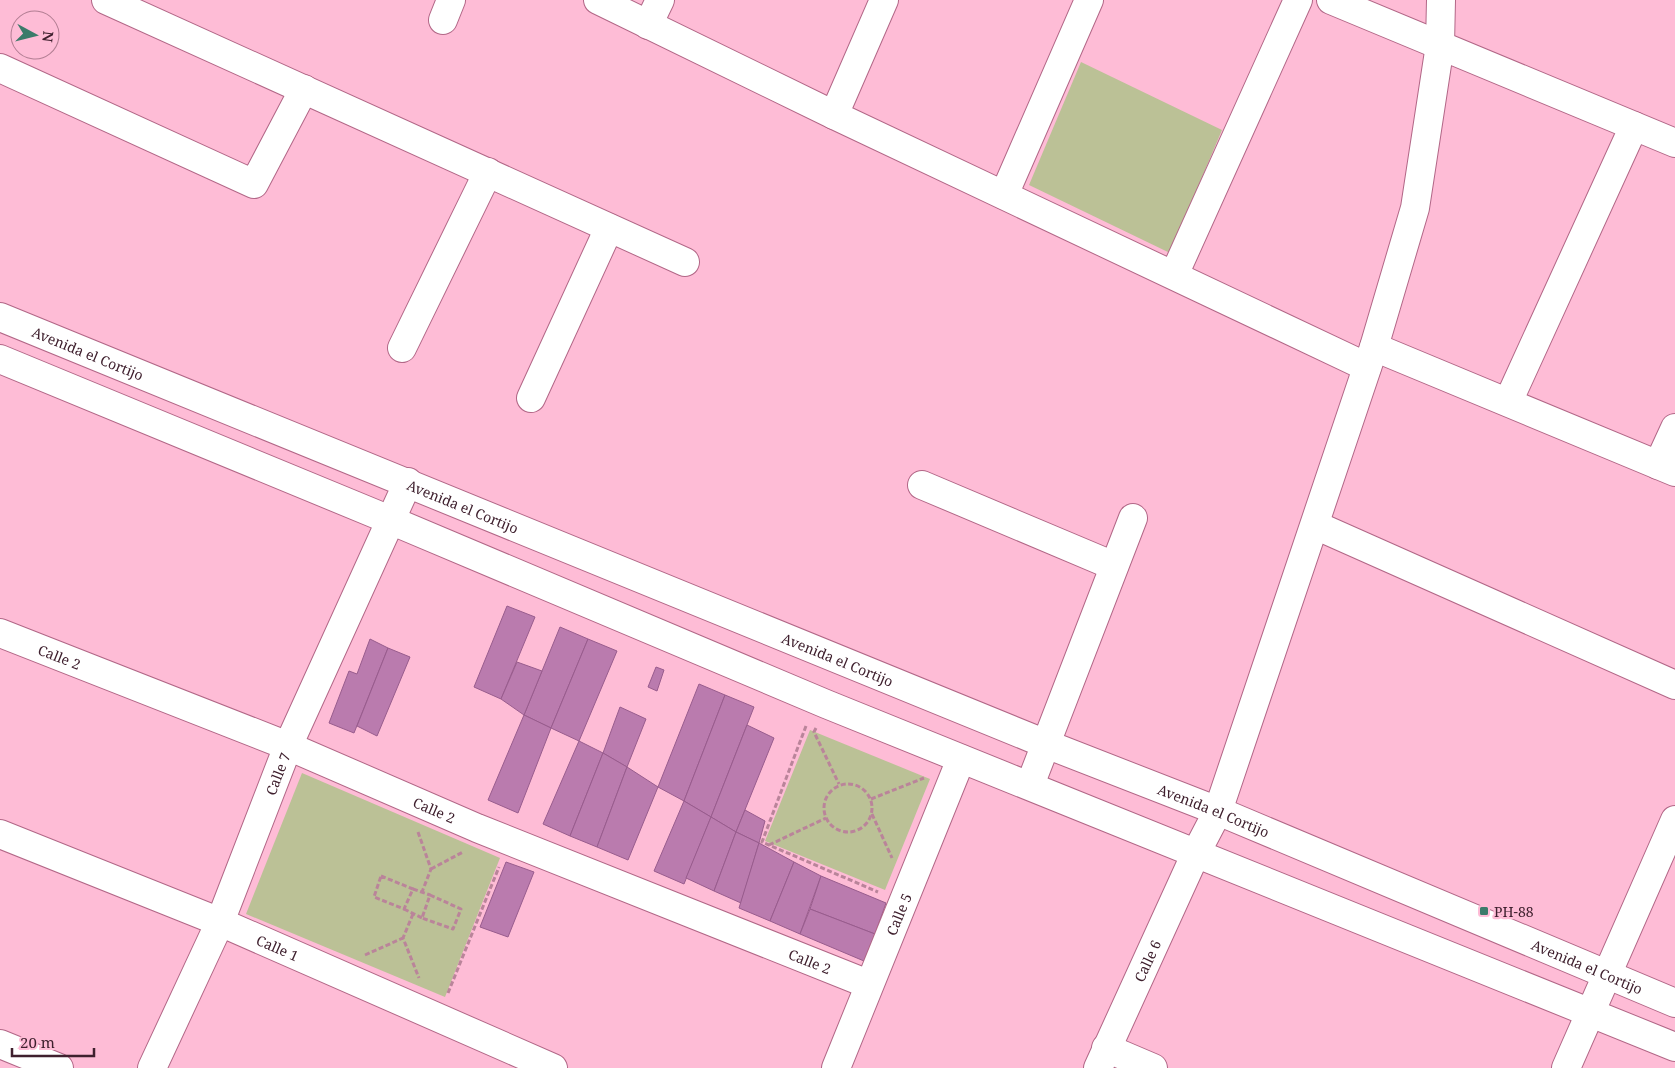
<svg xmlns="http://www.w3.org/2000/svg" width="1675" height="1068" font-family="'Noto Serif',serif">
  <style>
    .green { fill: #bbc196 }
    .building { fill: #ba7bae; stroke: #985c8d }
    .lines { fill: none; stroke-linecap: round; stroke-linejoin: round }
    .minor-casing { stroke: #b26787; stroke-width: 30 }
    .path { stroke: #ba849a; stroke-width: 3; stroke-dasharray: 5 2.5; stroke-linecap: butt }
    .minor { stroke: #fff; stroke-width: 28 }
    .poi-dot { fill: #3b7b6a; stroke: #febcd6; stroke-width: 2 }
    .labels { text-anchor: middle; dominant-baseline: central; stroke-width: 4.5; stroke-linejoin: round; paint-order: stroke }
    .street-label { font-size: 14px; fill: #3f202e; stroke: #febcd6 }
    .poi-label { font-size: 14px; fill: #3f202e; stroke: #febcd6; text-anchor: start }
  </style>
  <rect width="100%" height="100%" fill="#febcd6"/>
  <g class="green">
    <path d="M1081,62L1222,130L1170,253L1029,185Z"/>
    <path d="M810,730L930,779L885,890L765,841Z"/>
    <path d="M302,773L500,858L445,997L246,914Z"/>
  </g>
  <g class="building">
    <path d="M507,606L535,617L501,699L474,687Z"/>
    <path d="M560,627L588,639L551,728L524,715Z"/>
    <path d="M370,639L388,648L354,733L329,723L349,671L357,674Z"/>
    <path d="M588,639L617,651L579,741L551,728Z"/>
    <path d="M388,648L410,657L377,736L357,726Z"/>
    <path d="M517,662L542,671L524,715L501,699Z"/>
    <path d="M656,667L664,670L657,691L648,687Z"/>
    <path d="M699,684L725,695L684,801L658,787Z"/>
    <path d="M725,695L754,707L711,817L684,801Z"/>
    <path d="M620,707L646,719L627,767L603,753Z"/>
    <path d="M524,715L551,728L518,813L488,800Z"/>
    <path d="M747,725L774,738L736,832L711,817Z"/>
    <path d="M579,741L603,753L570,836L543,824Z"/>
    <path d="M603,753L627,767L597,847L570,836Z"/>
    <path d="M627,767L658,787L628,860L597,847Z"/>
    <path d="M684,801L711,817L684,884L654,871Z"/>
    <path d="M745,810L765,821L759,843L736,832Z"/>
    <path d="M711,817L736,832L714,891L686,878Z"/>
    <path d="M736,832L759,843L741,903L714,891Z"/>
    <path d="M759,843L794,862L770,921L739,908Z"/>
    <path d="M506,862L534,872L508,937L480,927Z"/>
    <path d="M794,862L821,876L800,934L770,921Z"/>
    <path d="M821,876L886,903L875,934L810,909Z"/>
    <path d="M810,909L875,934L864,961L800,934Z"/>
  </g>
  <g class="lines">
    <defs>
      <g id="minor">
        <path d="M106,0L685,262"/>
        <path d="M598,0L834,115L1367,367"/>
        <path d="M1331,0L1675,143"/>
        <path d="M443,20L451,0"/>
        <path d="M648,25L660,0"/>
        <path d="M0,68L254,184L304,89"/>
        <path d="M834,115L884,0"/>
        <path d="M1004,195L1089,0"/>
        <path d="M1174,275L1298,0"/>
        <path id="s1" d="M0,317L1046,744L1218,811L1675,1003"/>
        <path d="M1374,347L1675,472"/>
        <path d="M402,348L488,172"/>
        <path d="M0,359L390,520L826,704L1675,1047"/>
        <path d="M531,398L609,228"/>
        <path d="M1508,402L1634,126"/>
        <path d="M1658,465L1675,428"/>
        <path d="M922,485L1114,566"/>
        <path d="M1315,525L1675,685"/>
        <path id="s2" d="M0,633L288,746L477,828L868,984"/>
        <path d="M1030,785L1133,518"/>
        <path id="s3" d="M0,834L220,922L553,1068"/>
        <path d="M0,1044L59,1068"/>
        <path d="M1106,1048L1153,1068"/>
        <path id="s4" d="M152,1068L220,922L288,746L408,482"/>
        <path id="s5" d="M836,1068L961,759"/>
        <path id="s6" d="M1098,1068L1196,853L1218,811L1374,347L1415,208L1440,45L1441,0"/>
        <path d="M1566,1068L1675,820"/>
      </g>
    </defs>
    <use href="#minor" class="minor-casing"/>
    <g class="path">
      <path d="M806,726L762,842L878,892"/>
      <path d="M816,728L814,732L839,784"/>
      <circle cx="848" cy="808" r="24"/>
      <path d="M871,799L924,778"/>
      <path d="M872,814L892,858"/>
      <path d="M418,832L431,869L422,892"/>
      <path d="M769,845L826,818"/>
      <path d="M431,869L463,852"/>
      <path d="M381,876L413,889L404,909L374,897Z"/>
      <path d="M413,889L430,895"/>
      <path d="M430,895L461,909L453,929L422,918Z"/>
      <path d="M404,909L422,918"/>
      <path d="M413,914L403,938L419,978"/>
      <path d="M365,955L403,938"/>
      <path d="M448,993L499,867"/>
    </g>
    <use href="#minor" class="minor"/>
  </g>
  <rect class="poi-dot" x="1479" y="906" width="10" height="10" rx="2.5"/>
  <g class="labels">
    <g class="street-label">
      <text stroke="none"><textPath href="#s1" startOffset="95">Avenida el Cortijo</textPath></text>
      <text stroke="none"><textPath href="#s1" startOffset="500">Avenida el Cortijo</textPath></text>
      <text stroke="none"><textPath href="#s2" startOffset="64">Calle 2</textPath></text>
      <text stroke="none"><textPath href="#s1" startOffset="905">Avenida el Cortijo</textPath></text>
      <text stroke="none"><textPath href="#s4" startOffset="320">Calle 7</textPath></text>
      <text stroke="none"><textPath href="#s2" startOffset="469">Calle 2</textPath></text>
      <text stroke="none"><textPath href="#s1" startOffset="1310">Avenida el Cortijo</textPath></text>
      <text stroke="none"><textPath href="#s5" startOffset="166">Calle 5</textPath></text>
      <text stroke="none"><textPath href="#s3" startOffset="300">Calle 1</textPath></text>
      <text stroke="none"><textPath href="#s6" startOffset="118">Calle 6</textPath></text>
      <text stroke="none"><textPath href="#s2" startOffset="874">Calle 2</textPath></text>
      <text stroke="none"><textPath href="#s1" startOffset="1715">Avenida el Cortijo</textPath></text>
    </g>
    <g class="poi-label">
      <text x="1494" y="911">PH-88</text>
    </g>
  </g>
  <g transform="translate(35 35) rotate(97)"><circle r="24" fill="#febcd6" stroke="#b27e93"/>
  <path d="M0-4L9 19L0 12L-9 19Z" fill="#3b7b6a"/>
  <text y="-8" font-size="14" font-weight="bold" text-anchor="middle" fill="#3f202e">N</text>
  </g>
  <path d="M12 1048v8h82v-8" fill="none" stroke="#3f202e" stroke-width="2.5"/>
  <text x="20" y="1048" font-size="15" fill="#3f202e" stroke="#febcd6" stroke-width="4" paint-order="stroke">20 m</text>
</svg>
